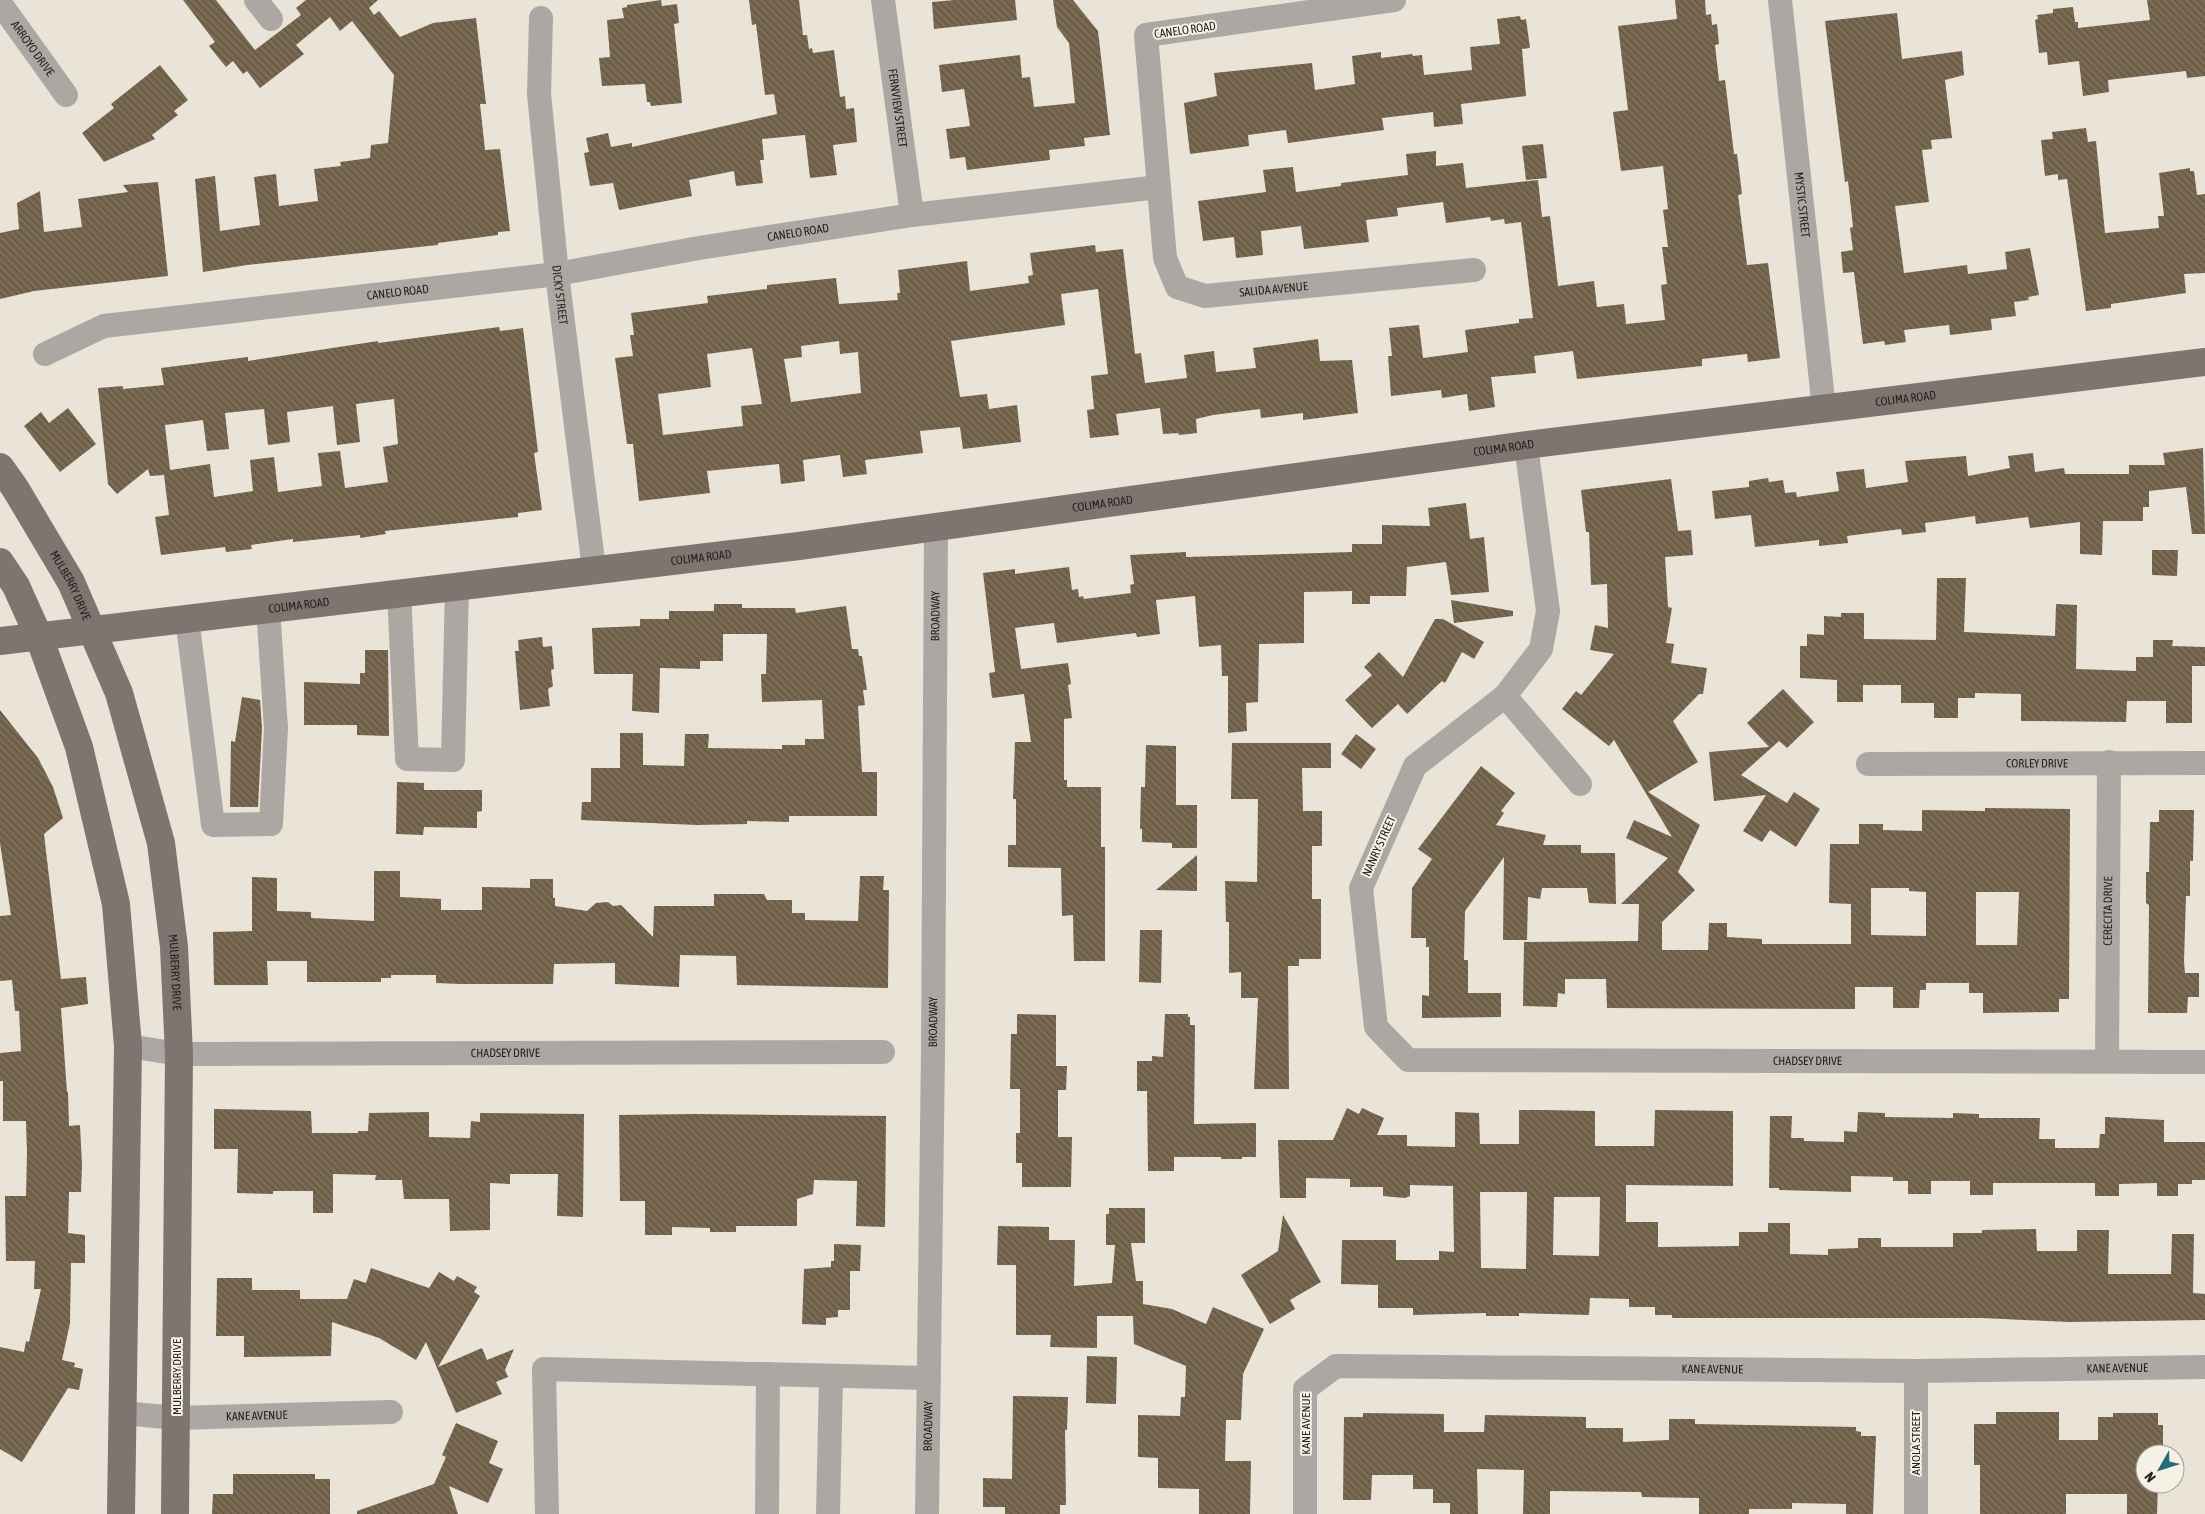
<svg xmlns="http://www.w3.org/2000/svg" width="2205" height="1514" font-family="'Asap Condensed',sans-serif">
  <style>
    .building { fill: url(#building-back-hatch); fill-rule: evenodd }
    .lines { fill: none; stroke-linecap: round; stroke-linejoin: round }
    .minor { stroke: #ada7a4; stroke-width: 24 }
    .major { stroke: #7e7470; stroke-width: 28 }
    .labels { text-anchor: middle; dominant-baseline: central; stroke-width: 4; stroke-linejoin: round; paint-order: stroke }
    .street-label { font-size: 12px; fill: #24221e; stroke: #f6f1e5 }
  </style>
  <defs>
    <pattern id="building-back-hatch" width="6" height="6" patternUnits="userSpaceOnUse" patternTransform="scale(1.25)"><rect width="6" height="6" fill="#7a6a52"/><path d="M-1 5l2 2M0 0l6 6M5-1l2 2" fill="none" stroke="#5e5240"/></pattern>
  </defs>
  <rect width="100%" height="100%" fill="#e9e3d8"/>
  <g class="building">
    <path d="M183,0H216L255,50L301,15L296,8L306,0H378L369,8L374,15L379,11L400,37L433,23L476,18L486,104H480L485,150L500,149L510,231L498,232V235L438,243V245L247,265L203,272L195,179L215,176L220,231L260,225L254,177L276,174L279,206L318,201L314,169L341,166L340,162L370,158L371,145L388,143L394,75L352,21L340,31L330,17L296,45L304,54L260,88L247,71L243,74L233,61L226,67L209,46L215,42Z"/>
    <path d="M661,0L662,6L677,4L679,23L674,24L682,103L651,106L650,102H647L645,84L602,86L599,58L610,57L607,20L624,18L622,8L627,7V5Z"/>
    <path d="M749,0H799L803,35H807L809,49L812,48L813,53L834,50L840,97L845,96L846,109L854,108L857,142L833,145L837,175L810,178L805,135L762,139L764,160H760L763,183L736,186L734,171L689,180L692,196L619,210L613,183L590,186L584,153L589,152L586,138L608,133L611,147L632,143V147L777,114L774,94L765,95L756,24L752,25Z"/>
    <path d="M955,0H1015L1017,20L934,29L932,2Z"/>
    <path d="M1053,0H1073L1098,31L1110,135L1084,138L1085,146L1049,150L1050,160L967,170L965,157L950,159L946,129L970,126L964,89L942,92L939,65L1020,55L1022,78L1030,77L1034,107L1075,103L1069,43L1057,27Z"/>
    <path d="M1675,0H1705L1706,15L1711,14L1712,25L1717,24L1719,44L1715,45L1719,81L1725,80L1734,154H1737L1742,194L1738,195L1747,265L1768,263L1780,358L1748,362L1747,354L1702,359V366L1577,379L1573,351L1534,356L1536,373L1491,377L1495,407L1469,411L1467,394L1442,398L1441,390L1391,396L1388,356H1392L1389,328L1419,325L1423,358L1468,352L1465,330L1519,323V319L1533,318L1521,222L1505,224L1504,219L1491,221L1490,217L1446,223L1443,202L1397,208L1398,216L1366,220L1369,242L1304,249L1301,226L1261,231L1263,255L1236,258L1234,237L1203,241L1198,201L1266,192L1263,170L1293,167L1296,192L1341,186V183L1408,175L1406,154L1436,151V166L1463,163L1466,188L1538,180L1542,217L1550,216L1558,286L1594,281L1597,307L1624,304L1626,324L1665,320L1661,285L1667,284L1662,247H1668L1663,210L1668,209L1663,166L1621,171L1613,112L1628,110L1618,26L1677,19Z"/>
    <path d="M2147,0H2205V76L2187,78L2186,71L2108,80L2109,92L2083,96L2079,61L2048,65L2047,52L2039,53L2035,20L2038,19L2037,15L2053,13V9L2073,7L2075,22H2078V28L2150,20Z"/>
    <path d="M1897,13L1902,59L1962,51L1964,75L1945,80L1952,138L1931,140L1932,149L1922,150L1929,202L1895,206L1904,273L1967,265L1968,274L2007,269L2005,252L2030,248L2039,295L2028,297L2029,300L2014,302L2016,316L1991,319L1992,330L1950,335L1949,325L1904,330L1906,342L1885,345L1884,341L1863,344L1854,272L1843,273L1841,252L1853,250L1850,228L1853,227L1848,181L1845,182L1825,21Z"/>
    <path d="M1520,16L1521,20L1526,19L1530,48L1522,49L1526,96L1461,104L1463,124L1434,127L1433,112L1382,118L1384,130L1288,143L1286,130L1248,135L1249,146L1190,154L1184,103L1217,96L1214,73L1312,63L1315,90L1355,84L1352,56L1381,52V58L1412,54L1413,56L1422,55L1424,75L1472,70L1470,47L1500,44L1497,19Z"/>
    <path d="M160,65L188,100L174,111L178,115L152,135L155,139L104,162L82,133L114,108L111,104Z"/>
    <path d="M2086,128L2088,142L2096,141L2105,233L2159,228L2158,216H2164L2159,173L2190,168V171H2194L2197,195L2205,194V273L2184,274L2186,293L2111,304V308L2086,311L2067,179L2058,180V174L2045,176L2041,140L2053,139L2052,132Z"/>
    <path d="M1543,144L1547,178L1526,180L1522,146Z"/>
    <path d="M158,182L168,276L34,291L0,299V233L19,229L17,203L40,191L44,232L82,227L78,199L128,192L123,185Z"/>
    <path d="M1095,245L1096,252L1123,249L1135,354L1141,353L1145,383L1187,378L1184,355L1214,351L1216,372L1256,368L1253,348L1318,339L1320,361L1352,360L1358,413L1303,420V413L1261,418L1260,409L1213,415L1196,419L1197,433L1179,435L1178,433L1163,434L1160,408L1116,414L1119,435L1090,438L1087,410L1094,409L1091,376L1108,374L1098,289L1061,294L1065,325L951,341L960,397L987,394L989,409L1017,405L1021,442L963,449L960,427L920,431L923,453L865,460L867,474L843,477L840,455L803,460L805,481L781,484L779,464L707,471L710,493L639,501L633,444H627L615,358L633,356L630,335H634L631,313L708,303L707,296L767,289V285L836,278L839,304L898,300L897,293H900L898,270L967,261L970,291L1029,283L1028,276L1033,275L1030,253ZM839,341L840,354L858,352L861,393L791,402L784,359L802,357L801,346ZM752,348L762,404L741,406L743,426L663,435L658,394L711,387L707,354Z"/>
    <path d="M499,327L500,331L523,328L538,452L534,453L542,510L518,513V517L385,531L386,534L360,538V535L293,542V539L251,545L252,549L226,552L225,547L161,555L155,517L169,515L164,475L150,476L148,469L117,494L108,484L98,388L123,386V389L164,385L161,368L248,357V361L378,341V343ZM394,399L398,444L383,447L388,482L345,488L340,451L318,453L322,486L278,492L274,457L250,460L253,491L214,497L210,464L170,470L165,425L203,420L207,451L229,449L225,413L264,409L268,445L290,442L287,412L333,406L337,445L360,442L356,404Z"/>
    <path d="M68,408L96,444L60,472L24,426L41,412L49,423Z"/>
    <path d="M2203,448L2205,534H2192L2186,487L2149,491V507H2143V521H2103L2102,555L2080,554V522L2030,528L2028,517L1976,524L1975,516L1925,523L1926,532L1902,535L1901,529L1847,536L1848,543L1819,546V540L1755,547L1751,515L1715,519L1712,491L1749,487V481L1768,478L1769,482L1783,480L1785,493L1796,492L1797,497L1839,491L1836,472L1864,469L1866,488L1908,482L1905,461L1966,456L1968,476L2010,468L2008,456L2033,453L2035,472L2064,468L2065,474H2129V465H2165L2163,453Z"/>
    <path d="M1671,479L1678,531L1691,530L1693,555L1665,557L1668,607L1672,608L1666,643L1674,644L1671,663L1707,668L1703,694H1699L1673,721L1698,762L1648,792L1700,825L1678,872L1695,890L1662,922V950H1708L1709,923H1727V937L1762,939V944H1851V904L1829,903L1830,844H1859V824H1883V830L1922,831V810L1985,811V808L2070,809L2069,999H2059V1012L1983,1013V993H1969V983H1926V990H1920L1919,1008H1893V987H1855V1009L1607,1008L1606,979H1565V994L1558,993L1557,1007L1523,1006L1524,942L1638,941L1639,904H1621L1668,858L1626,838L1634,820L1672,837L1614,740L1609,746L1562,709L1576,691L1581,695L1614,654L1590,650L1595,625L1608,628L1607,584L1591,585L1589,532H1586L1581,490ZM1871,888H1909V891L1926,892V936L1871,935ZM1976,892H2019L2017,945H1976Z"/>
    <path d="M1466,503L1470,539L1484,537L1489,592L1451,595L1446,562L1407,567L1406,596H1370V604H1352V591L1304,592V643L1259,644L1258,702L1246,703L1247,731L1228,733V676H1222L1221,645L1199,647L1195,596L1156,600L1160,634L1137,637L1136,633L1057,643L1054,623L1015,628L1021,669L1068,663L1071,684L1068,685L1072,718L1064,719V780H1067V787H1101V847H1105V961H1074L1073,915L1062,916L1061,868L1008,867V845H1016V799H1013L1015,742H1031L1024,694L992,698L989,673L995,672L983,573L1015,569V574L1069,567L1072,590L1078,589L1079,597L1083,596L1084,599L1131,593L1130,585L1134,584L1130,555L1186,552V557L1352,552V544H1382V525L1430,526L1428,508Z"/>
    <path d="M2152,550H2178L2177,576L2152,575Z"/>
    <path d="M1937,578H1966L1964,632L2055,636L2056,604L2077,605L2076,669L2136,671V657H2153V640H2173L2172,646L2205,647V666H2192V723H2166V701H2127L2126,722L2021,721V694L1975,693V698H1958V718H1934V703H1901V685H1863V702H1837V680L1800,678V646H1807V634L1824,635V616L1841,617V613H1864V639L1936,640Z"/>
    <path d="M1451,600L1513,611V616L1454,623Z"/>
    <path d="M714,604H742V608H795L796,613L846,606L852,649H858L859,656H862L867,690H863L865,705L858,706L862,772H877V816H789V822L747,821V824L697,825L581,820L582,802H591V768H620V733H643V765L684,766L685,734H709L708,748L782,749V745H805V739H824L822,700L762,702L761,674H766L767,634H723V661H700V669L660,668L659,713L632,711L633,674H594L592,628L640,626V619H669V611H714Z"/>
    <path d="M1435,619H1443L1484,642L1474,659L1462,652L1445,683L1442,681L1407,714L1398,704L1372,728L1345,700L1372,675L1364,667L1379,652L1403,677Z"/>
    <path d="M542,637L543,647L552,646L554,669L551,670L553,686L548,689L550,706L520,710L515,651H519L518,640Z"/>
    <path d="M365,650H388L389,736L357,735V725H304V682L360,684V673H365Z"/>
    <path d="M1783,689L1814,722L1787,748L1779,741L1741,775L1787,803L1794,792L1820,809L1796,847L1770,830L1762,842L1743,831L1766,795L1714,801L1709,752L1769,747L1747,723Z"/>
    <path d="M242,697L260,700L262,728L258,807H230L231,741L235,742Z"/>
    <path d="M0,710L38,758L53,787L63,818L44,834L61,979L86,977L88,1004L61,1008L67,1092H68L69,1126L80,1125L82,1165L81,1192H69L68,1233L85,1235V1263H71L70,1323L62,1360L75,1363L74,1367L83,1369L79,1390L68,1388L22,1462L0,1449V1347L24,1352L26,1341L29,1342L41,1289H34L35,1261H6L5,1196H26L27,1153L26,1121H3V1081H0V1053L21,1051L19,1011H15L12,980L0,981V916L11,915L0,843Z"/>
    <path d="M1356,734L1376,749L1361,769L1341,754Z"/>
    <path d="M1232,743H1331V768H1302L1303,811H1322V846H1312V899H1321V959H1299V966H1288L1289,1089H1254L1258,998H1241V972L1229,973V922H1226L1225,881L1257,882L1258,799H1231Z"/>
    <path d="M1146,745L1176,746V805H1197V848H1172V843L1142,842V829H1140L1141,787H1145Z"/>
    <path d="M1481,766L1515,793L1501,811L1504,813L1496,825L1546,835L1543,845H1581V853H1615L1616,904L1589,903L1587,888H1542L1540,899L1528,897L1527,940H1503L1504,857L1465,911L1464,960H1468V993H1501V1017L1422,1018V995L1429,996V947H1426V938H1411L1412,888L1432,859L1418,849Z"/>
    <path d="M397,782L424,783V790H482V811L477,812V828L424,827L423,835L396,834Z"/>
    <path d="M2159,810H2194L2193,861H2190V896H2186L2184,962L2185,973H2199V997H2188L2187,1013H2148L2149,905L2146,903V872H2149L2150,822H2159Z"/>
    <path d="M1197,855V891L1156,890Z"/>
    <path d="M374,871H400V897L441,899V910H482V887L530,888V879H553V898H555V906L587,911L596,903L608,902L613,906L621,905L653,937L654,906H714V894H764L767,900H792V913H805V920L858,921L860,876H884L883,890H889L888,988L737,985L736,956L680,955L679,987L615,984V963L554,964L553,984H460L436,983V975H391V978H381V982H307V961H267L268,985H214L213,932L252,931V877L277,878V911L311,912V918L374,921Z"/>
    <path d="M1140,930H1162L1161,983L1139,982Z"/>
    <path d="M1017,1014L1056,1015V1066H1067L1066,1090H1058V1137H1072L1071,1187H1022V1163H1016V1133H1020V1089H1010L1011,1034H1017Z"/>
    <path d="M1165,1014H1188V1017H1190V1025H1195L1194,1124L1256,1123V1157H1242V1159H1221V1157H1174V1171H1148L1147,1091H1137V1061H1152V1056L1163,1057Z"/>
    <path d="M1347,1108L1359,1114L1362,1108L1384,1118L1377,1135H1407V1146L1455,1147V1112L1479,1113L1480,1144H1519V1110H1543L1595,1111V1146H1654L1655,1110L1733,1111V1186L1626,1185V1222H1658V1247L1739,1246V1232H1768V1223H1790V1254L1828,1255V1249L1858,1248V1238H1881V1247H1953V1233H1982V1230L2036,1229L2037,1251H2077V1230H2109L2108,1274H2171L2172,1234H2194L2193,1293L2205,1294V1320L2069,1322L1982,1318H1672V1315H1655V1307H1629V1299L1590,1298L1589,1315L1519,1313V1316H1486V1313L1413,1315V1308H1378V1285L1341,1284L1342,1240H1396V1260H1439V1251L1454,1252L1453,1186L1410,1185V1196L1405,1198L1383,1196V1187H1350V1179L1306,1178V1198H1280L1278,1140H1333ZM1480,1192H1527L1526,1269L1481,1268ZM1554,1197H1600L1599,1256L1553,1255Z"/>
    <path d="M214,1109L311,1111L312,1133H358V1131H368L369,1113L429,1112V1137L470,1138L471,1121L480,1122V1113L584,1114L583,1217L557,1216L558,1174H510V1184L490,1183V1230L450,1231L449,1199H404L402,1180H375L376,1175L333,1174V1213H313V1191H273V1194L237,1193L238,1149H214Z"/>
    <path d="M1858,1112L1885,1113V1117L1953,1118V1113L1979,1114V1118H2040L2039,1139H2055V1148H2099L2100,1134H2105V1117L2164,1120V1142H2205V1180H2192V1184H2178V1196H2157V1183L2119,1184V1196H2095V1183H1993V1195H1970V1181H1931V1194H1908V1181H1893V1177L1851,1176V1192L1779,1190V1188H1769L1770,1116H1792L1791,1138H1804V1141L1844,1142V1131L1857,1132Z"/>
    <path d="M695,1114L886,1116L885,1227L856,1226L857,1181L814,1180L813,1194L797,1199V1226H736V1232H710V1228L672,1227V1235H645V1201H620L619,1115Z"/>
    <path d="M1109,1208H1145V1243H1131L1136,1281H1143V1304L1172,1309L1206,1324L1213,1307L1264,1329L1243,1374L1241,1420H1226L1225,1461H1251L1250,1514H1199V1489L1158,1488V1458L1138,1457V1415L1180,1416L1181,1397H1185L1186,1366L1134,1344L1133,1316H1097V1348L1050,1347L1051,1335H1016V1265H997L998,1226L1049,1227V1240H1075L1074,1286L1112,1283L1115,1245H1106V1214H1109Z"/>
    <path d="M1283,1215L1321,1282L1290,1300L1295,1309L1270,1324L1241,1275L1278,1251Z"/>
    <path d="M834,1244L861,1245L860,1271H850V1310H838V1317L826,1318V1325L802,1324L804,1269L831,1267V1261H834Z"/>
    <path d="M371,1268L429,1288L439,1272L454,1281L457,1276L477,1287L474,1292L480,1296L438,1367L482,1348L487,1360L514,1349L505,1370L508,1377L496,1382L502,1394L456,1413L426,1342L416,1360L379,1338L332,1322L331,1356L244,1357V1336H216L217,1278H252V1290H300V1299H347L354,1279L366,1283Z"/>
    <path d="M1087,1356L1117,1357L1116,1404L1086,1403Z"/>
    <path d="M1013,1396L1068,1397L1067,1430H1065L1066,1505H1060V1514H1005V1507H983V1478L1012,1479Z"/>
    <path d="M1996,1412H2059V1440H2098V1417H2113V1413H2158V1425H2163V1454H2145V1484H2158L2157,1514H2127V1494H2066V1514H1980V1465H1974V1424H1996Z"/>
    <path d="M1363,1413L1444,1414V1432H1484L1485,1415L1586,1417V1428H1623V1442L1669,1440V1419H1695V1424L1856,1427V1431L1861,1432V1436H1876L1873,1514H1846V1504L1792,1503V1509H1749V1514H1699V1498L1642,1497L1641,1492L1550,1491V1514H1523L1524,1470L1477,1469L1478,1514H1450V1503H1433V1489H1413V1475H1372L1371,1500H1343L1344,1417H1363Z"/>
    <path d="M456,1423L498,1441L489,1463L503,1469L488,1503L449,1486L458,1514H357V1511L434,1484L446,1457L442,1455Z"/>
    <path d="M233,1474H315V1479H330V1514H212L213,1494H233Z"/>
  </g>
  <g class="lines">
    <g class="minor">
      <path d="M256,0L271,19"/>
      <path id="s1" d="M883,0L912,215"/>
      <path id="s2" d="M1394,0L1146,35L1165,258L1177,287L1205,296L1474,270"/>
      <path id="s3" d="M1780,0L1824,409"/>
      <path id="s4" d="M0,3L66,95"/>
      <path id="s5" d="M541,18L539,94L557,274L594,569"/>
      <path id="s6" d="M45,354L104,326L557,274L699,248L912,215L1159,187"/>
      <path id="s7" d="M1526,445L1548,611L1541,649L1505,696L1415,766L1361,888L1376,1027L1408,1060L2205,1062"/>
      <path d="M399,593L407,759L453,760L457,586"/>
      <path d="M187,618L213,825L271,824L276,728L268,608"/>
      <path d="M1505,696L1580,784"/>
      <path id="s8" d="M1868,764L2205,763"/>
      <path id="s9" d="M128,1046L179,1054L883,1052"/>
      <path id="s10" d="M2107,1060L2109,762"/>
      <path d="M1916,1371V1514"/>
      <path id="s11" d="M122,1413L177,1418L391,1412"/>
      <path d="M547,1514L544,1369L929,1378"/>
      <path d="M767,1514L768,1374"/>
      <path d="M828,1514L831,1376"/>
      <path id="s12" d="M927,1514L933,1052L936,528"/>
      <path id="s13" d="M1305,1514V1389L1336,1366L1916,1371L2205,1367"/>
    </g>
    <g class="major">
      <path id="s14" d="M0,467L15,488L71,582L119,693L161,843L174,947L179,1054L175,1514"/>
      <path d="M0,562L16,586L39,637L79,747L116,904L128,1046L121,1514"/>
      <path id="s15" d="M0,641L799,546L1526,445L2205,362"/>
    </g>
  </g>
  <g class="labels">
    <g class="street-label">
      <text transform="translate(1185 30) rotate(-8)">CANELO ROAD</text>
      <text stroke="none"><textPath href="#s4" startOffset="56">ARROYO DRIVE</textPath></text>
      <text stroke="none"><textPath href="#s1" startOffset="109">FERNVIEW STREET</textPath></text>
      <text stroke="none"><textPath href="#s3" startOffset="206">MYSTIC STREET</textPath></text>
      <text stroke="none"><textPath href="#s6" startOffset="766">CANELO ROAD</textPath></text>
      <text stroke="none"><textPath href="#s2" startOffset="604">SALIDA AVENUE</textPath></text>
      <text stroke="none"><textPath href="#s6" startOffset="361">CANELO ROAD</textPath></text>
      <text stroke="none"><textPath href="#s5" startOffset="278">DICKY STREET</textPath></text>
      <text stroke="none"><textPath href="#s15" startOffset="1921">COLIMA ROAD</textPath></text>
      <text stroke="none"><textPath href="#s15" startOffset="1516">COLIMA ROAD</textPath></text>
      <text stroke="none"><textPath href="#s15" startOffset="1111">COLIMA ROAD</textPath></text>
      <text stroke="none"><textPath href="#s15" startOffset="706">COLIMA ROAD</textPath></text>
      <text stroke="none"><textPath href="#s14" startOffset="138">MULBERRY DRIVE</textPath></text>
      <text stroke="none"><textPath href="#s15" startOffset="301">COLIMA ROAD</textPath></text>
      <text stroke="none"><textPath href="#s12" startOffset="898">BROADWAY</textPath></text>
      <text stroke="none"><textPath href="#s8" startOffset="169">CORLEY DRIVE</textPath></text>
      <text transform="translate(1379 846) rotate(-66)">NANRY STREET</text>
      <text stroke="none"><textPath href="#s10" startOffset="149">CERECITA DRIVE</textPath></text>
      <text stroke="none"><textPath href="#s14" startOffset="542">MULBERRY DRIVE</textPath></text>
      <text stroke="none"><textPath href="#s12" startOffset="492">BROADWAY</textPath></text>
      <text stroke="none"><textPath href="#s9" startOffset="378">CHADSEY DRIVE</textPath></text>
      <text stroke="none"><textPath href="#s7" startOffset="1098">CHADSEY DRIVE</textPath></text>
      <text stroke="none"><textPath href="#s13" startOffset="945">KANE AVENUE</textPath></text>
      <text stroke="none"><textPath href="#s13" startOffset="540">KANE AVENUE</textPath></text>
      <text transform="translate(177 1377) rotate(-90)">MULBERRY DRIVE</text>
      <text stroke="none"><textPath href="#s11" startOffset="135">KANE AVENUE</textPath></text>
      <text transform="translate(1306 1424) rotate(-90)">KANE AVENUE</text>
      <text stroke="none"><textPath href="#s12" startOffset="88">BROADWAY</textPath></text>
      <text transform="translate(1916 1443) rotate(-90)">ANOLA STREET</text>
    </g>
  </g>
  <g transform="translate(2160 1469) rotate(231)"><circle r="24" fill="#f6f1e5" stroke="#a29e95"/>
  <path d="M0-4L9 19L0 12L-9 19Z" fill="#286a7d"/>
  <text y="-8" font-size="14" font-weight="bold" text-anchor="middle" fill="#24221e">N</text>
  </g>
</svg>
